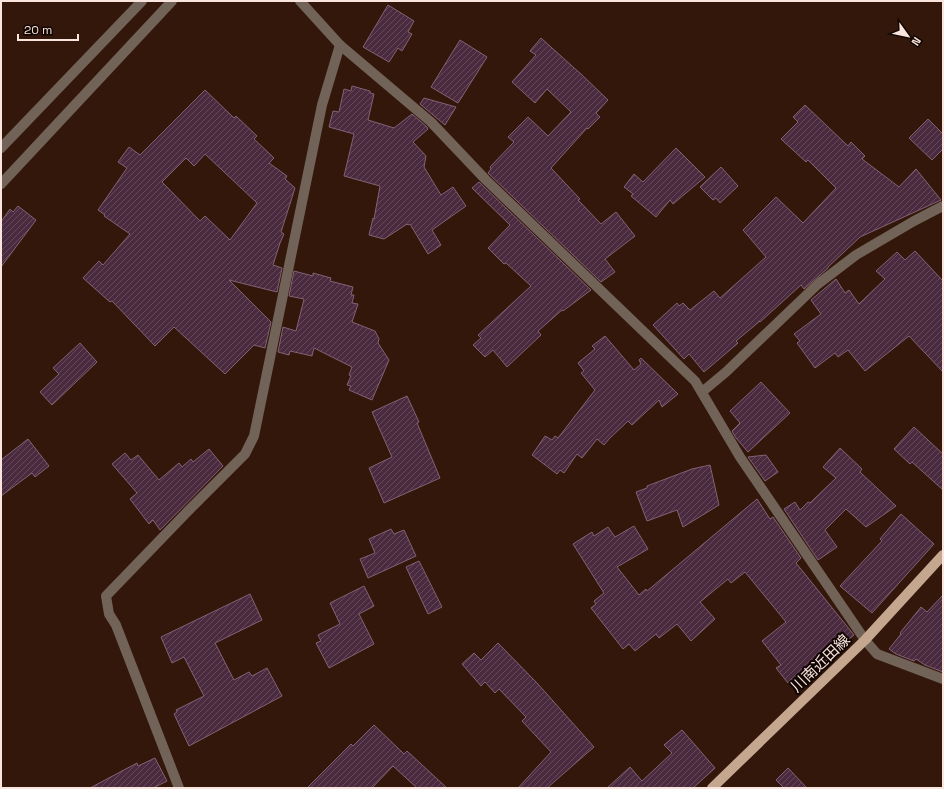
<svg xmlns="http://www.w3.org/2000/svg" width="944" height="789" font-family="'Space Grotesk','Noto Sans JP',sans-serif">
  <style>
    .building { fill: url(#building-hatch); stroke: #826275; fill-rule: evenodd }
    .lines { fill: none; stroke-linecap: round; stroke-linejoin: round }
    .minor { stroke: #726358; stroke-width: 10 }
    .major { stroke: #c5a68f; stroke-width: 10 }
    .labels { text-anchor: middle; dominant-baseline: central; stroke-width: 4; stroke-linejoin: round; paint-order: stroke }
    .street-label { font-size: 15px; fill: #f9e5dd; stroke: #120603 }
  </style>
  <defs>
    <pattern id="building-hatch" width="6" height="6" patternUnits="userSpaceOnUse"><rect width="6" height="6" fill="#4a2a3e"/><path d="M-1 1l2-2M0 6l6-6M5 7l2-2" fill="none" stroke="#654959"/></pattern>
  </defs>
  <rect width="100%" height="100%" fill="#33170b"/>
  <g class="building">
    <path d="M388,5L414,21L408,32L412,34L402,51L398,48L389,62L363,47Z"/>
    <path d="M541,38L582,75L608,100L596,113L600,117L588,129L587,128L551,168L580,199L578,200L601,224L616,212L635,236L605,259L615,272L601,282L488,173L491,169L490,167L514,142L508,137L528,117L548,136L571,112L547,89L535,103L512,82L536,55L530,51Z"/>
    <path d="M460,40L487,57L458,103L431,87Z"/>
    <path d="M352,86L370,91V93L374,94L368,120L394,128L412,114L427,127L428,129L413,142L426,156L424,167L441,195L453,187L466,206L432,230L441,245L428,254L410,224L408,225L407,224L384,239L369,235L373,218L374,219L380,186L344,176L354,134L329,127L333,111L339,112L344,89L351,91Z"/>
    <path d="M205,90L234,118L236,116L257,136L254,139L274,158L269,163L287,176L285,179L295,188L281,232L284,234L280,243L273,265L282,268L277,292L229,280L271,322L265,348L254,345L225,374L174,327L155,346L112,301L110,302L83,278L99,261L103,265L130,234L104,216L105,215L98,210L127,168L118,162L129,147L140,155ZM205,154L257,203L230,240L205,216L200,221L162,182L186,158L194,166Z"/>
    <path d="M424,98L456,107L445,125L420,104Z"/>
    <path d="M805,105L848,146L851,142L865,156L862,159L899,187L916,169L941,200L860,237L828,267V268L804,289L801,285L760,322V321L736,341L738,343L704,372L689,354L684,359L653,325L677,303L679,306L683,303L690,310L714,291L720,298L766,257L743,230L776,197L803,223L836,188L808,160L806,162L781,139L798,122L793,117Z"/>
    <path d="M928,119L943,134V149L932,160L909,138Z"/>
    <path d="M676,148L705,177L673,204L670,200L656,217L631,196L633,194L624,187L634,174L643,182Z"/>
    <path d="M721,167L738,186L720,203L716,198L713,200L700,187Z"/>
    <path d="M479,182L591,290L563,311L562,310L538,331L541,335L507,367L493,350L485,357L473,345L481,338L478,335L531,286L506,263L504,264L488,248L510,225L472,188Z"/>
    <path d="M18,206L36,220L1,267V222L10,209L13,212Z"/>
    <path d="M915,251L943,281V372L909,336L865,371L848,350L838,357L835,353L815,368L797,343L800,341L794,334L821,314L811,300L836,279L845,293L849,290L859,304L885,279L876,271L897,252L905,260Z"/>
    <path d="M294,271L313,276V273L331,278L330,281L353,287L351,295H354L352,303L358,304L352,322L375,331L379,339L378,343L389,360L372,400L349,390L351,386L347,385L351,376L349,375L352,367L314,348L312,356L290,351L289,355L278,352L283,327L296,331L304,299L289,296Z"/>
    <path d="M605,336L634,370L641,364L639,360L641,358L678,394L662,407L659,400L632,425L628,421L610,438L604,445L597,439L582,458L577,454L564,473L560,470L557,474L532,455L545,436L552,440L555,436L558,438L595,390L581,373L584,371L578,363L595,349L592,346Z"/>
    <path d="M80,343L97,362L52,405L40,392L59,374L53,368Z"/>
    <path d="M761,382L790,413L748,452L736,438L732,431L740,423L730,411Z"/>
    <path d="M407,396L419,422L417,423L440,478L384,503L369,468L392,457L372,412Z"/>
    <path d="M914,427L943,454V490L912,462L910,464L894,449Z"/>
    <path d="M28,439L49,466L35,477L32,473L1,496V460Z"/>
    <path d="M840,448L862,469L860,472L896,506L866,527L846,509L825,530L837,547L818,560L784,509L795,502L800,510L808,502L810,503L836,478L823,467Z"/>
    <path d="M209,449L223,466L160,530L153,520L149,524L130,499L137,493L112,464L125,453L131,460L138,455L159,480L179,463L182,467L191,459L193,462Z"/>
    <path d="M766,455L778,472L765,481L748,457Z"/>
    <path d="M710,465L719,505L683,527L677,510L647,521L636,492L647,488V486L692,469Z"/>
    <path d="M757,499L770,519L773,517L801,558L796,563L854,635L843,644L845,646L821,665L816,660L788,683L776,668L781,665L762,641L786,622L745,572L731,583L728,579L700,602L715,619L691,641L677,624L659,638L656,634L635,651L629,644L623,649L591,608L596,604L594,601L604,593L573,544L592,532L594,536L608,527L615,537L634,526L648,549L617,567L639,595L646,589L647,591Z"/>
    <path d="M901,514L934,544L872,613L840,586L882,541L880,539Z"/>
    <path d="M391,529L394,534L404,530L416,556L368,578L360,559L375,553L369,539Z"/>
    <path d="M419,561L442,607L428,614L406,567Z"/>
    <path d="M364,586L374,606L359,614L374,644L329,668L316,643L321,641L318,635L340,624L330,603Z"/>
    <path d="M250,594L262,620L215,643L234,680L249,672L252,676L267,668L282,696L189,746L174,714L177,712L176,710L204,696L184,657L172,663L161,637Z"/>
    <path d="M943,595V672L925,665L916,659L914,661L896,654L889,649L901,634L900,633L921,607L927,612Z"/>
    <path d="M498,643L537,683L594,747L547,788H518L551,752L522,721L526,717L499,689L495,693L485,682L481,686L462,664L474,653L481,660Z"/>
    <path d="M374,725L404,754L407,751L447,788H417L393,766L372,788H307L351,744L353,746Z"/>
    <path d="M682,730L715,768L693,788H607L630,767L642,781L672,753L664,745Z"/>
    <path d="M155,758L167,781L153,788H90L137,763L138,766Z"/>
    <path d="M788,768L807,788H784L776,780Z"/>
  </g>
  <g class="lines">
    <g class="minor">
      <path d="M300,1L340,45L431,122L486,180L695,381L740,457L865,640L877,654L943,679"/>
      <path d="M1,148L142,1"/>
      <path d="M1,184L172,1"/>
      <path d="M702,392L726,372L818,284L856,255L914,221L943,206"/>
      <path d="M179,788L116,625L109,614L106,596L188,511L245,454L254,436L322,105L340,45"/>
    </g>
    <path class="major" d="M712,788L865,640L943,555"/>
  </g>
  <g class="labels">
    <g class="street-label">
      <text transform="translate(820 663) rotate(-44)">川南近田線</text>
    </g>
  </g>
  <rect width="944" height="789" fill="none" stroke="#f9e5dd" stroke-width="4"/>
  <g transform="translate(908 36) rotate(123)" stroke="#120603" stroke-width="3" paint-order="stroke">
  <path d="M0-3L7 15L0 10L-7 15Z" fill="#f9e5dd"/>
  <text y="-6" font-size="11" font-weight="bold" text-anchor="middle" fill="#f9e5dd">N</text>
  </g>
  <path d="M18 34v6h60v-6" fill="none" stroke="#f9e5dd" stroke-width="2"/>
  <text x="24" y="34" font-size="12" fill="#f9e5dd" stroke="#120603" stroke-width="3" paint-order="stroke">20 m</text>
</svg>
